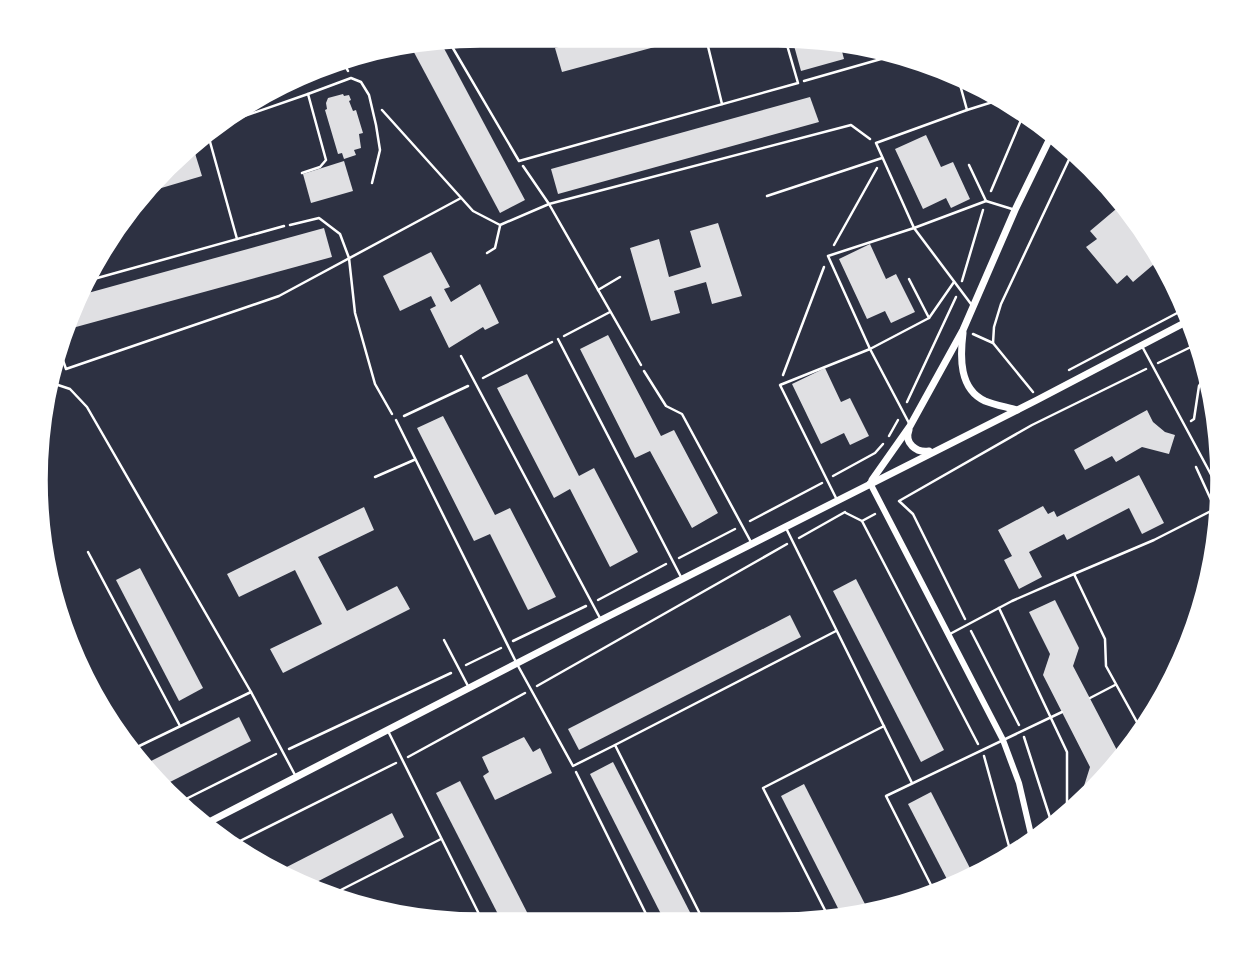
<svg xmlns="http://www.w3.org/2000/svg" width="1257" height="959" font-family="Helvetica,sans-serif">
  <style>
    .building { fill: #e0e0e3 }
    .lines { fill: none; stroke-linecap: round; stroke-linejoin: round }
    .path { stroke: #fff; stroke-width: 2.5 }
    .service { stroke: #fff; stroke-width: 2.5 }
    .minor { stroke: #fff; stroke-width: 6 }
    .tertiary { stroke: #fff; stroke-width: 7 }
    .rim { fill: none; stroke: #fff; stroke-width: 3.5 }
  </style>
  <rect width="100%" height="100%" fill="#2d3142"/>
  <g class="building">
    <path d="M604,34H687L688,38L562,72L555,48Z"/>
    <path d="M816,36L839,40L844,59L801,71L793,42Z"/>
    <path d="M439,39L525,200L500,213L409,43Z"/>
    <path d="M343,94L344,96L349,95L351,100L349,101L353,111L356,110L363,133L359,134L361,148L354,150L356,155L344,159L342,153L338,154L325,110L327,109L326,103L328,98Z"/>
    <path d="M810,97L819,122L558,194L551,169Z"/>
    <path d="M926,135L941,167L953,162L970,199L951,208L946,198L923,209L895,149Z"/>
    <path d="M194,150L202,176L141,194L164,164L176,155Z"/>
    <path d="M344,161L353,191L311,203L303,174Z"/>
    <path d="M1122,204L1149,232L1160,259L1133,282L1127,275L1117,284L1086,247L1097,239L1090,231Z"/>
    <path d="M718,223L742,296L712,304L706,282L674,291L680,313L651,321L630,248L659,239L669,277L701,267L690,231Z"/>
    <path d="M324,228L332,257L65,330L64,327L77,296Z"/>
    <path d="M870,244L886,279L896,274L915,312L891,323L885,311L867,319L839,259Z"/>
    <path d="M431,252L450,287L444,289L451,302L480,284L499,323L485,330L483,327L449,348L430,309L436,306L431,296L400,311L383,276Z"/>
    <path d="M608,335L661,436L674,430L718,513L692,528L650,451L635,458L580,349Z"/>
    <path d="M825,368L841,402L850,398L869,436L850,445L844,433L821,444L792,384Z"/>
    <path d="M527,374L579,476L594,468L638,552L610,567L570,489L554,498L497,388Z"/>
    <path d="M1212,386L1215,401L1210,404L1203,391Z"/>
    <path d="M1147,410L1153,422L1165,432L1175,435L1169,454L1142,447L1116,462L1112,456L1085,470L1074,450Z"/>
    <path d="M443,416L495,515L510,508L556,597L528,610L490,534L474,541L417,428Z"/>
    <path d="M1139,475L1164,523L1142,534L1129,508L1067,540L1064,534L1029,552L1042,577L1019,589L1004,560L1012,556L998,530L1043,506L1048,514L1054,511L1057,517Z"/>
    <path d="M364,507L374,530L318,557L347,611L397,586L410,609L283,673L270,649L322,624L295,570L239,597L227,574Z"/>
    <path d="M140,568L203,688L179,701L116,580Z"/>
    <path d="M856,579L944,750L921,762L833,591Z"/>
    <path d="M1055,600L1079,648L1073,666L1120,756L1086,790L1084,786L1090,767L1043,675L1050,654L1029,612Z"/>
    <path d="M55,608L119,728L113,731L108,727L57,623Z"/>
    <path d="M790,615L801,637L579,750L568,729Z"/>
    <path d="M239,717L251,741L166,784L145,764Z"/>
    <path d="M524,737L533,752L540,748L552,773L495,800L483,776L489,772L482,757Z"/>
    <path d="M613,762L695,922H665L590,774Z"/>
    <path d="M460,781L532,922H502L436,793Z"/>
    <path d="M804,784L870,914L844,920L781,796Z"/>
    <path d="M931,792L974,876L951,887L908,804Z"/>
    <path d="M392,813L404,837L303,889L275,873Z"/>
  </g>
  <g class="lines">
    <g class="path">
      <path d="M341,58L348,71"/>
      <path d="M804,81L902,53"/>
      <path d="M382,110L473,211L500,225L549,204L851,125L870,139"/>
      <path d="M523,166L549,204L641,365"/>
      <path d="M991,191L1024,113"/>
      <path d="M290,225L319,218L340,234L349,258L355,313L375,384L392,414"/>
      <path d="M834,245L877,168"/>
      <path d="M487,253L495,248L500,226"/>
      <path d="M962,281L983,210"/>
      <path d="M598,290L620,277"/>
      <path d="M973,334L993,343L1033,392"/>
      <path d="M564,336L610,312"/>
      <path d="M57,343L66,369L279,296L461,198"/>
      <path d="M993,343L994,327L1001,304L1073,151"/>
      <path d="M1158,363L1195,345"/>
      <path d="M1069,370L1181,311"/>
      <path d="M783,375L824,267"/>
      <path d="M483,378L552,342"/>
      <path d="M907,402L956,297"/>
      <path d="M404,416L468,386"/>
      <path d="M1191,421L1194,419L1199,386L1207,374"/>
      <path d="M889,436L898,420"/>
      <path d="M1196,467L1212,502"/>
      <path d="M833,476L875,453L883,444"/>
      <path d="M846,513L862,521L978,744"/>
      <path d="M750,521L822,483"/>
      <path d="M862,521L875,514"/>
      <path d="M799,538L845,512"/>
      <path d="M679,558L735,529"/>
      <path d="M598,600L666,564"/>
      <path d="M965,619L913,514L899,501L1032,425L1146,369"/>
      <path d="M971,631L1019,725"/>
      <path d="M513,641L586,606"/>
      <path d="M466,665L501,648"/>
      <path d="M537,686L787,544"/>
      <path d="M1024,737L1052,824"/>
      <path d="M289,749L451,673"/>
      <path d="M984,756L1012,857"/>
      <path d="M408,757L525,693"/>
      <path d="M576,772L650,922"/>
      <path d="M182,801L276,754"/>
      <path d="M228,847L396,763"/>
    </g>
    <g class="service">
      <path d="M705,34L722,104"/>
      <path d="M558,35L561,33"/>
      <path d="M447,38L519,161L798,83L787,45"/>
      <path d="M959,81L967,110L999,100"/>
      <path d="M308,94L351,78L361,82L369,95L376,125L380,150L372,183"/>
      <path d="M210,128L308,94L326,160L320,167L302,173"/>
      <path d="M207,131L237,239"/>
      <path d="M969,165L986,201"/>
      <path d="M767,196L882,158"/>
      <path d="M909,279L929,318"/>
      <path d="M83,282L284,226"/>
      <path d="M954,282L929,318L870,349L828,256L914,228L876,143L967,110"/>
      <path d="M971,304L914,228L986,201L1012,209"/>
      <path d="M558,339L682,579"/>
      <path d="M1143,348L1215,482"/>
      <path d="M461,356L601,620"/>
      <path d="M644,371L666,406L682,414L751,542"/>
      <path d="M46,381L70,389L87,407L251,692"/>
      <path d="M396,420L517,664L573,766L615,745L704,922"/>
      <path d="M375,477L414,460"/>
      <path d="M837,500L780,385L870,349L910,425"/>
      <path d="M786,528L912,783"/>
      <path d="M88,552L180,726"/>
      <path d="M1074,574L1154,540L1215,509"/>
      <path d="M999,608L1067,752V809"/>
      <path d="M948,635L1012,601L1074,574L1105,639L1106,666L1143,733"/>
      <path d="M444,640L468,686"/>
      <path d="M1090,698L1115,685"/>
      <path d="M388,731L483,922"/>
      <path d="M615,745L836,631"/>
      <path d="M131,750L251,692L295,775"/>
      <path d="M936,895L886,796L1062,712"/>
      <path d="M327,897L441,839"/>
      <path d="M468,922L480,916"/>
      <path d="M831,922L763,788L884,726"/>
    </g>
    <path class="minor" d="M870,483L1003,740L1019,783L1033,843"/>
    <g class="tertiary">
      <path d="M963,333C960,357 959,389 985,401C995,405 1007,407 1017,410"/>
      <path d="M909,430C904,443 916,453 929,451"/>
      <path d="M872,480L910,426L963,330L1015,210L1054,130"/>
      <path d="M205,824L601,620L1037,400L1186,322"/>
    </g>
  </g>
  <path d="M0 0H1257V959H0ZM480 46H778A434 434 0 0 1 1212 480V480A434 434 0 0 1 778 914H480A434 434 0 0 1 46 480V480A434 434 0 0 1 480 46Z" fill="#fff" fill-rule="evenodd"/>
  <path class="rim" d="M480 46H778A434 434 0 0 1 1212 480V480A434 434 0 0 1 778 914H480A434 434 0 0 1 46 480V480A434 434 0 0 1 480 46Z"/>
</svg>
